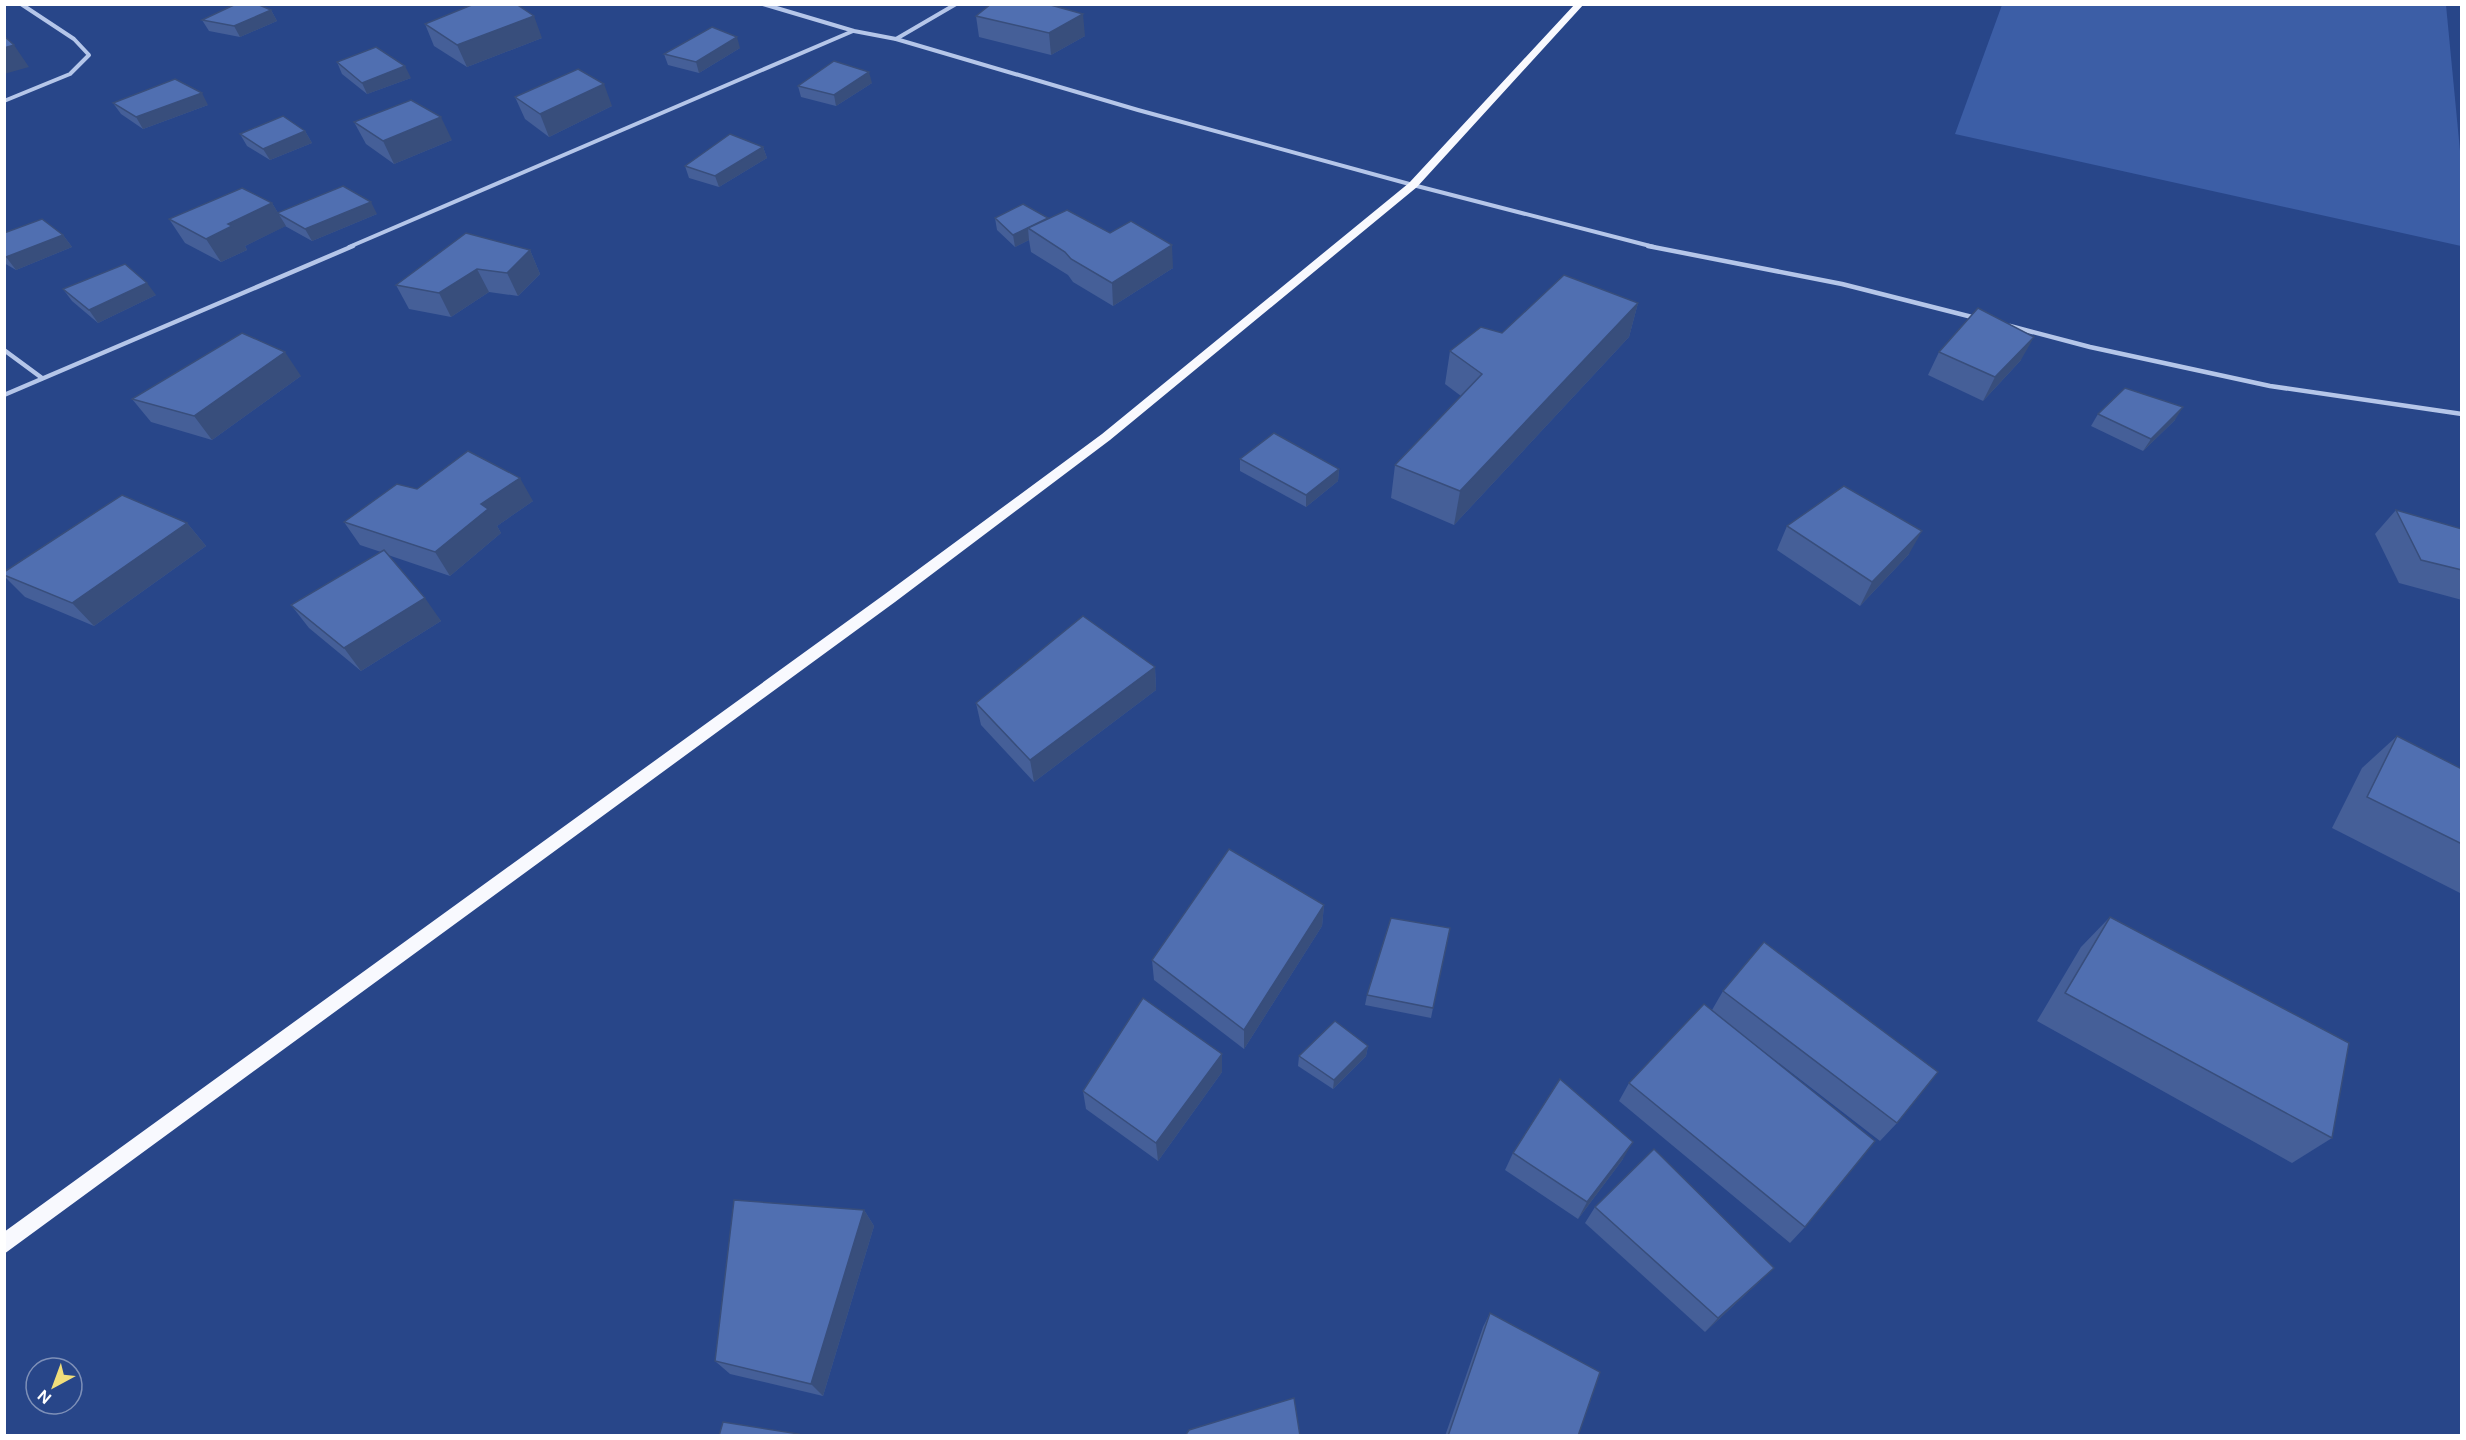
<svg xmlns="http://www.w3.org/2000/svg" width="2466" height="1440" font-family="'DM Sans',sans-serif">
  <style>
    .green { fill: #3c5ea6 }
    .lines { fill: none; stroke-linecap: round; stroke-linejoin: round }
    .street-far1 { stroke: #b5c6e9; stroke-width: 4 }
    .street { stroke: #b5c6e9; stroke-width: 4.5 }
    .primary { fill: #f8f9fe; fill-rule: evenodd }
    .wall { fill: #455f98 }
    .shaded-wall { fill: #384e7c }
    .building { fill: #506fb1; stroke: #384e7c; stroke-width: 1.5 }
  </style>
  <rect width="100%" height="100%" fill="#284689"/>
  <path class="green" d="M2002,5H2446L2461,161V246L1955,134Z"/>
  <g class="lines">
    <g class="street-far1">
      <path d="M763,4L854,31L896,39L1138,110L1413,185L1654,247"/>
      <path d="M896,39L956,4"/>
      <path d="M4,101L70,74L89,55L74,39L21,4"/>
      <path d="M349,247L853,31"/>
    </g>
    <g class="street">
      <path d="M1648,246L1842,284L1976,318"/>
      <path d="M2010,326L2090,347L2270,386L2462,414"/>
      <path d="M4,350L42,378"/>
      <path d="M4,395L353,246"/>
    </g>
    <path class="primary" d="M1575,4H1584L1417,187L1110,440L895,602L4,1254V1232L885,594L1102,434L1409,183Z"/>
  </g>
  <g class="wall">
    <path d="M271,10L277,21L240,37L209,31L202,20Z"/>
    <path d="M976,16L1085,36L1051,55L979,37Z"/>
    <path d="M425,24L542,38L467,67L434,46Z"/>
    <path d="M740,48L699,73L668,65L664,54Z"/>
    <path d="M337,62L411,78L367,94L342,74Z"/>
    <path d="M872,83L836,106L801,97L798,86Z"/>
    <path d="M515,97L612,106L549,137L525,119Z"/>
    <path d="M113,103L208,105L143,129L121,114Z"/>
    <path d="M354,122L452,140L394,164L366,144Z"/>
    <path d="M305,131L312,143L270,160L247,146L240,134Z"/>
    <path d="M763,147L767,158L719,187L689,178L685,166Z"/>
    <path d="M272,203L278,213L377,214L312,241L285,226L245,246L247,250L221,262L185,243L169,219Z"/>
    <path d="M995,218L1048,219L1173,268L1113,306L1073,282L1068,275L1031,252L1029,240L1015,247L997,230Z"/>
    <path d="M4,233L63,235L72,247L16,270L4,263Z"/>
    <path d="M530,250L540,274L518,296L489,292L451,317L409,309L396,285Z"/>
    <path d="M63,289L156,295L98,323L72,301Z"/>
    <path d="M1638,303L1629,337L1454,525L1391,498L1395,465L1461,396L1445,384L1450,351L1502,333Z"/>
    <path d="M1939,352L2021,360L1983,401L1928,375Z"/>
    <path d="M301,376L212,440L151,422L132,399Z"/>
    <path d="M2098,414L2175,420L2143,451L2091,426Z"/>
    <path d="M1240,459L1339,469L1338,481L1306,507L1240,471Z"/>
    <path d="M417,489L533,501L497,526L501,533L450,576L388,555L441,621L361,671L309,628L291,605L381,552L360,545L344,522Z"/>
    <path d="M2396,510L2462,529V600L2399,583L2375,534Z"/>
    <path d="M187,523L206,546L94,626L25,597L4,576V572Z"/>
    <path d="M1787,526L1909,554L1860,606L1777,550Z"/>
    <path d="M1155,667L1156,690L1034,782L981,725L976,703Z"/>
    <path d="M2397,736L2462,769V894L2332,828L2362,768Z"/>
    <path d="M1324,905L1322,926L1244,1049L1154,980L1152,960Z"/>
    <path d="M2110,917L2332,1138L2292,1163L2037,1021L2081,947Z"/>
    <path d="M1723,991L1897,1123L1880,1141L1749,1040L1805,1227L1790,1243L1619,1101L1629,1083L1712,1010Z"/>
    <path d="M1367,995L1433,1008L1431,1018L1365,1005Z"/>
    <path d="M1368,1046L1366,1056L1333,1089L1298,1066L1299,1056Z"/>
    <path d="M1222,1054V1072L1158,1161L1086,1109L1083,1091Z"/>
    <path d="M1513,1153L1623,1159L1578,1219L1505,1170Z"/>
    <path d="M1595,1207L1759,1282L1705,1332L1585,1223Z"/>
    <path d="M864,1210L874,1226L823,1396L730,1374L715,1361Z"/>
    <path d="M1490,1313L1578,1436H1445L1483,1327Z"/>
  </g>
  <g class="shaded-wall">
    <path d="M271,10L277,21L240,37L234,26Z"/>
    <path d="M1083,14L1085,36L1051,55L1049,33Z"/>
    <path d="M534,16L542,38L467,67L457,45Z"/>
    <path d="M737,37L740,48L699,73L696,62Z"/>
    <path d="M14,45L29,67L4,74V48Z"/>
    <path d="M405,66L411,78L367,94L362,83Z"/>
    <path d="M869,72L872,83L836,106L834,95Z"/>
    <path d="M604,84L612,106L549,137L540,114Z"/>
    <path d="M202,93L208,105L143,129L136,117Z"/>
    <path d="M441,117L452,140L394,164L383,141Z"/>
    <path d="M305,131L312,143L270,160L263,149Z"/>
    <path d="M763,147L767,158L719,187L715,176Z"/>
    <path d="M371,202L377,214L312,241L305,229Z"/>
    <path d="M272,203L286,226L245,246L247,250L221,262L206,239L228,224Z"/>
    <path d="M1028,228L1029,240L1015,247L1013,235Z"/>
    <path d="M63,235L72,247L16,270L6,257Z"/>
    <path d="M1172,245L1173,268L1113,306L1112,283Z"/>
    <path d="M530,250L540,274L518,296L507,273Z"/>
    <path d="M477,269L489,292L451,317L439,293Z"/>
    <path d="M147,283L156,295L98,323L89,310Z"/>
    <path d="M1638,303L1629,337L1454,525L1460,491Z"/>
    <path d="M2034,337L2021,360L1983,401L1995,377Z"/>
    <path d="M285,352L301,376L212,440L194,416Z"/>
    <path d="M2183,407L2175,420L2143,451L2151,439Z"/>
    <path d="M1339,469L1338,481L1306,507V495Z"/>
    <path d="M520,478L533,501L497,526L501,533L450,576L435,552L481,504Z"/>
    <path d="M187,523L206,546L94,626L72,603Z"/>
    <path d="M1922,531L1909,554L1860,606L1872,582Z"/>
    <path d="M425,598L441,621L361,671L344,648Z"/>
    <path d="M1155,667L1156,690L1034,782L1030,760Z"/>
    <path d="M1324,905L1322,926L1244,1049V1030Z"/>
    <path d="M1368,1046L1366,1056L1333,1089L1334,1080Z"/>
    <path d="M1222,1054V1072L1158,1161L1156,1143Z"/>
    <path d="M1633,1142L1623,1159L1578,1219L1587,1202Z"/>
    <path d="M864,1210L874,1226L823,1396L811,1384Z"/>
    <path d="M1774,1268L1759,1282L1705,1332L1718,1318Z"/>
  </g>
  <g class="building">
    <path d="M236,4H257L271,10L234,26L202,20Z"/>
    <path d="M474,4H516L534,16L457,45L425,24Z"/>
    <path d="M991,4H1047L1083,14L1049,33L976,16Z"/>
    <path d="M712,27L737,37L696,62L664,54Z"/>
    <path d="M4,36L14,45L4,48Z"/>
    <path d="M376,47L405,66L362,83L337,62Z"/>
    <path d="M834,61L869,72L834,95L798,86Z"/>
    <path d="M578,69L604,84L540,114L515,97Z"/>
    <path d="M175,79L202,93L136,117L113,103Z"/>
    <path d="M411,100L441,117L383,141L354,122Z"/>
    <path d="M283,116L305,131L263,149L240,134Z"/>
    <path d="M730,134L763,147L715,176L685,166Z"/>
    <path d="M343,186L371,202L305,229L277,213Z"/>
    <path d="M242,188L272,203L228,224L232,226L206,239L169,219Z"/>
    <path d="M1023,204L1048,218L1013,235L995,218Z"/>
    <path d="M1067,210L1110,233L1131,221L1172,245L1112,283L1071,259L1065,252L1028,228Z"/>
    <path d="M42,219L63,235L6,257L4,256V233Z"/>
    <path d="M466,233L530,250L507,273L477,269L439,293L396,285Z"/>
    <path d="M125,264L147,283L89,310L63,289Z"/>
    <path d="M1564,275L1638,303L1460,491L1395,465L1482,374L1450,351L1481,327L1502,333Z"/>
    <path d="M1978,308L2034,337L1995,377L1939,352Z"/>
    <path d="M242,333L285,352L194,416L132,399Z"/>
    <path d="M2125,388L2183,407L2151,439L2098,414Z"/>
    <path d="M1274,433L1339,469L1306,495L1240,459Z"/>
    <path d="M468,451L520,478L481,504L488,509L435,552L344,522L397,484L417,489Z"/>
    <path d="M1844,486L1922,531L1872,582L1787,526Z"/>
    <path d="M122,495L187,523L72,603L4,575V572Z"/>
    <path d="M2396,510L2462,529V570L2421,560Z"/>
    <path d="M384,550L425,598L344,648L291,605Z"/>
    <path d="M1083,616L1155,667L1030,760L976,703Z"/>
    <path d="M2397,736L2462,769V844L2367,797Z"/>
    <path d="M1229,849L1324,905L1244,1030L1152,960Z"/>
    <path d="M2110,917L2349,1043L2332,1138L2065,993Z"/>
    <path d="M1391,918L1450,928L1433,1008L1367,995Z"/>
    <path d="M1764,942L1938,1072L1897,1123L1723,991Z"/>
    <path d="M1143,998L1222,1054L1156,1143L1083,1091Z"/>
    <path d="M1704,1004L1875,1141L1805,1227L1629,1083Z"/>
    <path d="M1335,1021L1368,1046L1334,1080L1299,1056Z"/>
    <path d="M1560,1079L1633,1142L1587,1202L1513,1153Z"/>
    <path d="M1654,1149L1774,1268L1718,1318L1595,1207Z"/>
    <path d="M734,1200L864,1210L811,1384L715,1361Z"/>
    <path d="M1490,1313L1600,1372L1578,1436H1448Z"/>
    <path d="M1294,1398L1300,1436H1185L1189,1430Z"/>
    <path d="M723,1422L799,1434L798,1436H719Z"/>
  </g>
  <rect width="2466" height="1440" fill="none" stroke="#ffffff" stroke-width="12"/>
  <g transform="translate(54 1386) rotate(221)"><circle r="28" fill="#284689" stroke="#7e90b8" stroke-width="1.5"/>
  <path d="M0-4.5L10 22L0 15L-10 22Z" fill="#f1de7b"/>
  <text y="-9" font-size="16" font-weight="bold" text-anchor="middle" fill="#ffffff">N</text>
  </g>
</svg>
